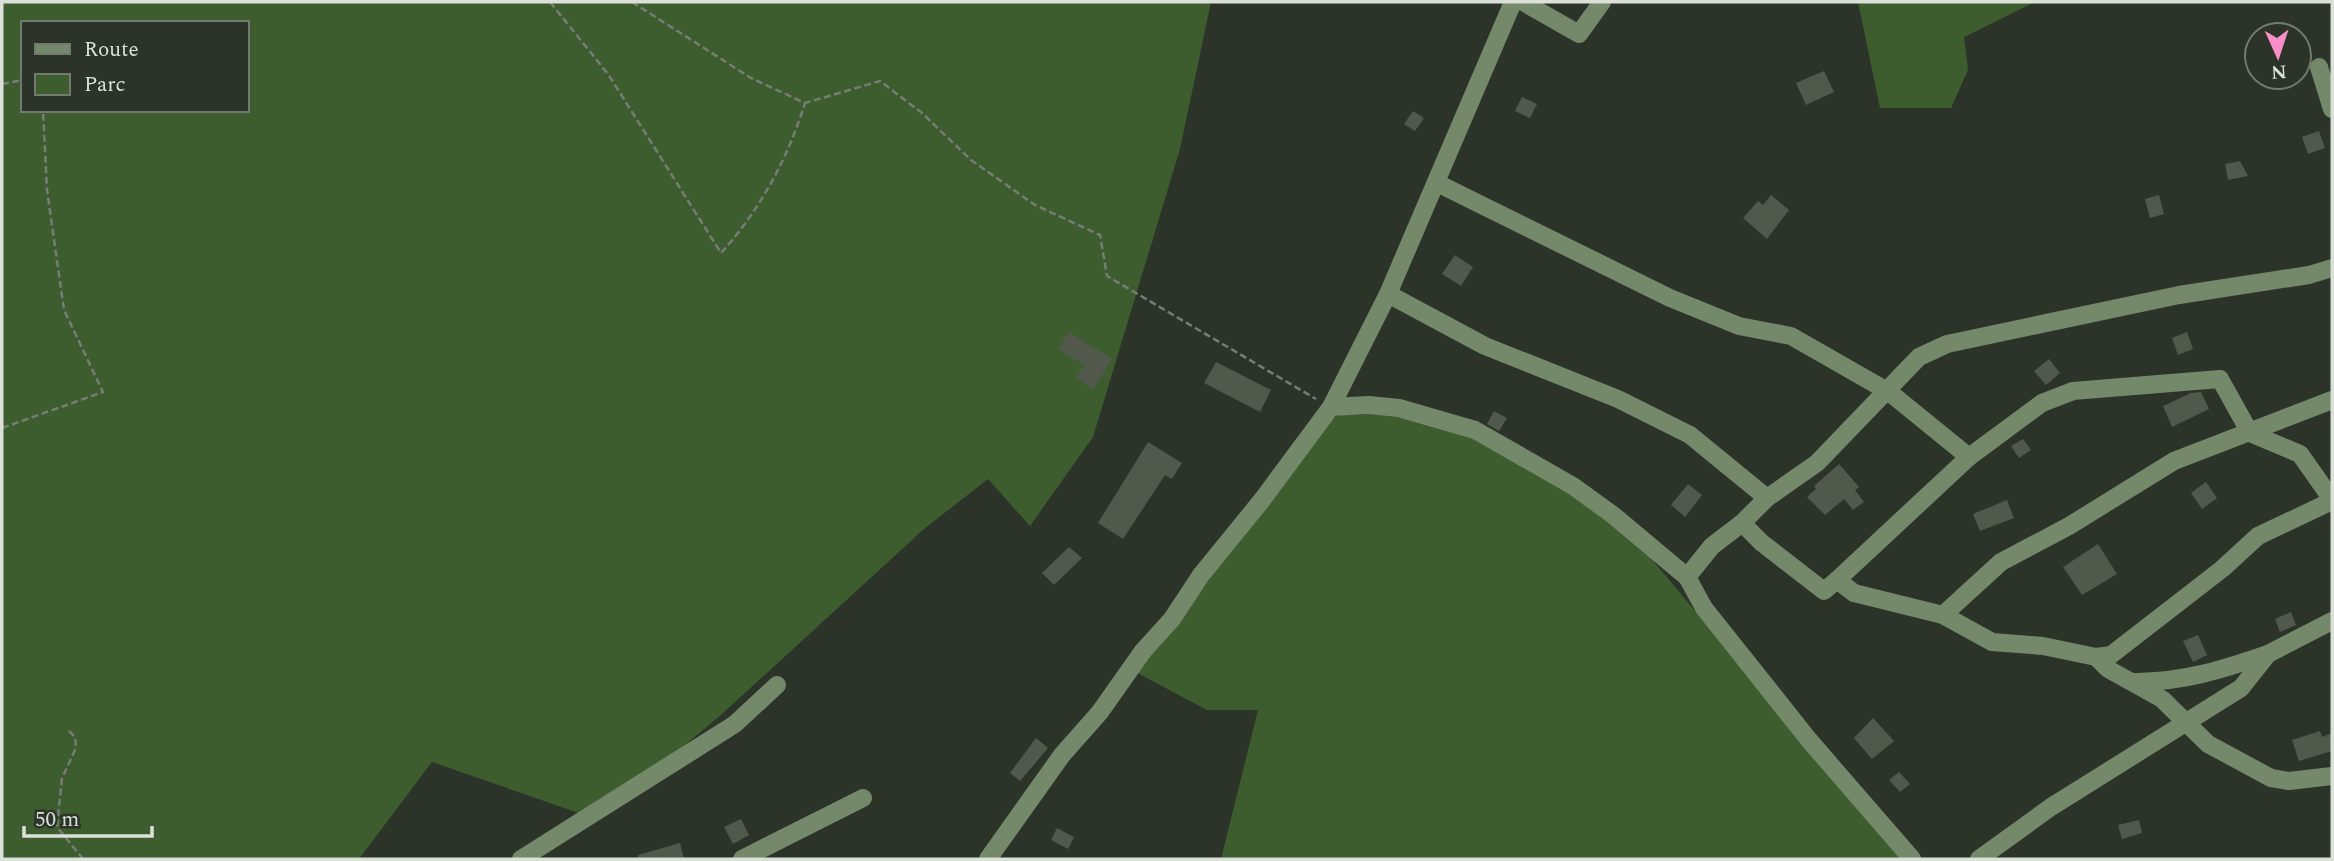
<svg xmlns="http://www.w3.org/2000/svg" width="2334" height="861" font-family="Spectral,serif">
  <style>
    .green { fill: #3d5d2f; fill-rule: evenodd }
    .building { fill: #50594c }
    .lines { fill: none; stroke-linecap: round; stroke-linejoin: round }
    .path { stroke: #767d74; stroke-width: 2.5; stroke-dasharray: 7 3.5; stroke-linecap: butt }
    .minor { stroke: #73896a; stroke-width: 18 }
  </style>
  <rect width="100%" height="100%" fill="#2c3429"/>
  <g class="green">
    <path d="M2,2H1211L1180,149L1093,437L1030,526L988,479L924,529L721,715L596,819L432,762L359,859H2ZM23,23H247V110H23Z"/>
    <path d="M1858,2H2035L1964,37L1968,70L1951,108H1880Z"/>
    <path d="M1397,414L1472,436L1590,506L1650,557L1902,859H1221L1258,710H1207L1128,668L1311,427L1340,415Z"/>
  </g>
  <g class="building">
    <path d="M1824,71L1834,92L1806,105L1796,83Z"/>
    <path d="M1522,97L1537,104L1530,118L1515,111Z"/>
    <path d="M1413,111L1424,118L1415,131L1404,124Z"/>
    <path d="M2319,131L2325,148L2308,154L2302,137Z"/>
    <path d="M2240,161L2248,176L2228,180L2225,164Z"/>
    <path d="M1771,195L1789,210L1767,239L1743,218L1758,201L1763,205Z"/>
    <path d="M2159,195L2164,214L2150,218L2145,199Z"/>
    <path d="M1455,255L1473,267L1461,286L1442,274Z"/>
    <path d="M1069,332L1112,359L1093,389L1076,378L1084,365L1058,349Z"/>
    <path d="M2187,332L2193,349L2178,355L2172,338Z"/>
    <path d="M2049,359L2060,373L2046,385L2034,371Z"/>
    <path d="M1216,362L1271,390L1260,412L1204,383Z"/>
    <path d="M2201,392L2209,409L2172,427L2163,406L2191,393Z"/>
    <path d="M1494,411L1507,418L1499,431L1487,424Z"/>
    <path d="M2023,439L2031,450L2019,458L2011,446Z"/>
    <path d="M1148,442L1182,463L1172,479L1165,475L1123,539L1098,523Z"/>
    <path d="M1839,464L1859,487L1855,490L1864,502L1853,510L1844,499L1825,515L1807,497L1816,489L1814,486Z"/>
    <path d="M2206,482L2217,498L2202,509L2191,493Z"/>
    <path d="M1688,484L1702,495L1685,517L1671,505Z"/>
    <path d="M2007,500L2014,518L1980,531L1973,514Z"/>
    <path d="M2098,544L2117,574L2082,595L2063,567Z"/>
    <path d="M1069,547L1082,558L1054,585L1042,573Z"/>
    <path d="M2291,612L2296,625L2280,632L2275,619Z"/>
    <path d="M2198,635L2207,655L2193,662L2183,641Z"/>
    <path d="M1873,718L1894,741L1872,759L1854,738Z"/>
    <path d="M2320,731L2322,737L2332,733V751L2299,761L2292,740Z"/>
    <path d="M1036,738L1048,748L1020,781L1010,773Z"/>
    <path d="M1899,772L1910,784L1900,792L1889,780Z"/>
    <path d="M741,819L749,835L733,844L724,827Z"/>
    <path d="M2139,820L2142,833L2122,839L2118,825Z"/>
    <path d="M1057,828L1074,837L1068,849L1051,840Z"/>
    <path d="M680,843L684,859H638V855Z"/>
  </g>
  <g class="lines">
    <g class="path">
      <path d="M550,2L608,74L721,253C760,210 788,158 805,103"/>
      <path d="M632,2L751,78L805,103L880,81L922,113L971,160L1035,205L1100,235L1107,276L1316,399"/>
      <path d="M2,84L23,80"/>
      <path d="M2,428L103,392L64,310L47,190L43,110"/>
      <path d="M69,731L75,737L76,748L62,778L57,827L83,859"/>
    </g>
    <g class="minor">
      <path d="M1523,2L1579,34L1602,2"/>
      <path d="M2319,67L2332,109"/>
      <path d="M1437,183L1670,298L1739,326L1791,336L1889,392L1969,457L2042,403L2073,391L2220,379L2250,433L2300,454L2326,491L2332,493"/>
      <path d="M1388,294L1485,346L1618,399L1690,435L1767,498L1817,463L1919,357L1947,344L2179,295L2309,275L2332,268"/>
      <path d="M1331,407L1369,405L1399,408L1475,430L1573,486L1613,515L1687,577L1704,608L1809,740L1912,859"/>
      <path d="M1742,523L1767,498"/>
      <path d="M1687,577L1712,546L1742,523L1762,543L1824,591L1837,580L1854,593L1943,615L1992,642L2043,646L2096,657L2108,669L2162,699L2208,744L2271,778L2289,781L2332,776"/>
      <path d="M1837,580L1969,457"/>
      <path d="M1943,615L2001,562L2069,526L2174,461L2332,400"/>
      <path d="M2096,657L2111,655L2222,569L2258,536L2332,501"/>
      <path d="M2136,682C2184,682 2224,669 2268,654"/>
      <path d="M521,859L735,724L777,685"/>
      <path d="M742,859L863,798"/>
      <path d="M988,859L1062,755L1100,712L1143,651L1172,619L1201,575L1262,500L1331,407L1388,294L1513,2"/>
      <path d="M1979,859L2051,807L2241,688L2268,654L2332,621"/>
    </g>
  </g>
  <rect width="2334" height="861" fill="none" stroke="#dbe1d9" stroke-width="7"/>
  <rect x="21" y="21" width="228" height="91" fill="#2c3429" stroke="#72796f" stroke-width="2"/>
  <rect x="35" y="44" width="35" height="10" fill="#73896a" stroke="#72796f" stroke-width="2"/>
  <text x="84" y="56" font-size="21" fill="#dbe1d9">Route</text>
  <rect x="35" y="74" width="35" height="21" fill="#3d5d2f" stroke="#72796f" stroke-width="2"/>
  <text x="84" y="91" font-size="21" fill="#dbe1d9">Parc</text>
  <g transform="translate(2278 56) rotate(177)"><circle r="33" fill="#2c3429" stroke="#72796f" stroke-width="2"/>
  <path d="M0-5L12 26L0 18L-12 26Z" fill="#f98fc9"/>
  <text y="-10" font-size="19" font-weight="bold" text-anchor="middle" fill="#dbe1d9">N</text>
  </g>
  <path d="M24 826v10h128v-10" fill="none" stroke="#dbe1d9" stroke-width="3.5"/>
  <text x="35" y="826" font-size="21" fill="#dbe1d9" stroke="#2c3429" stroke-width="5" paint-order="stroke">50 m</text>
</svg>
